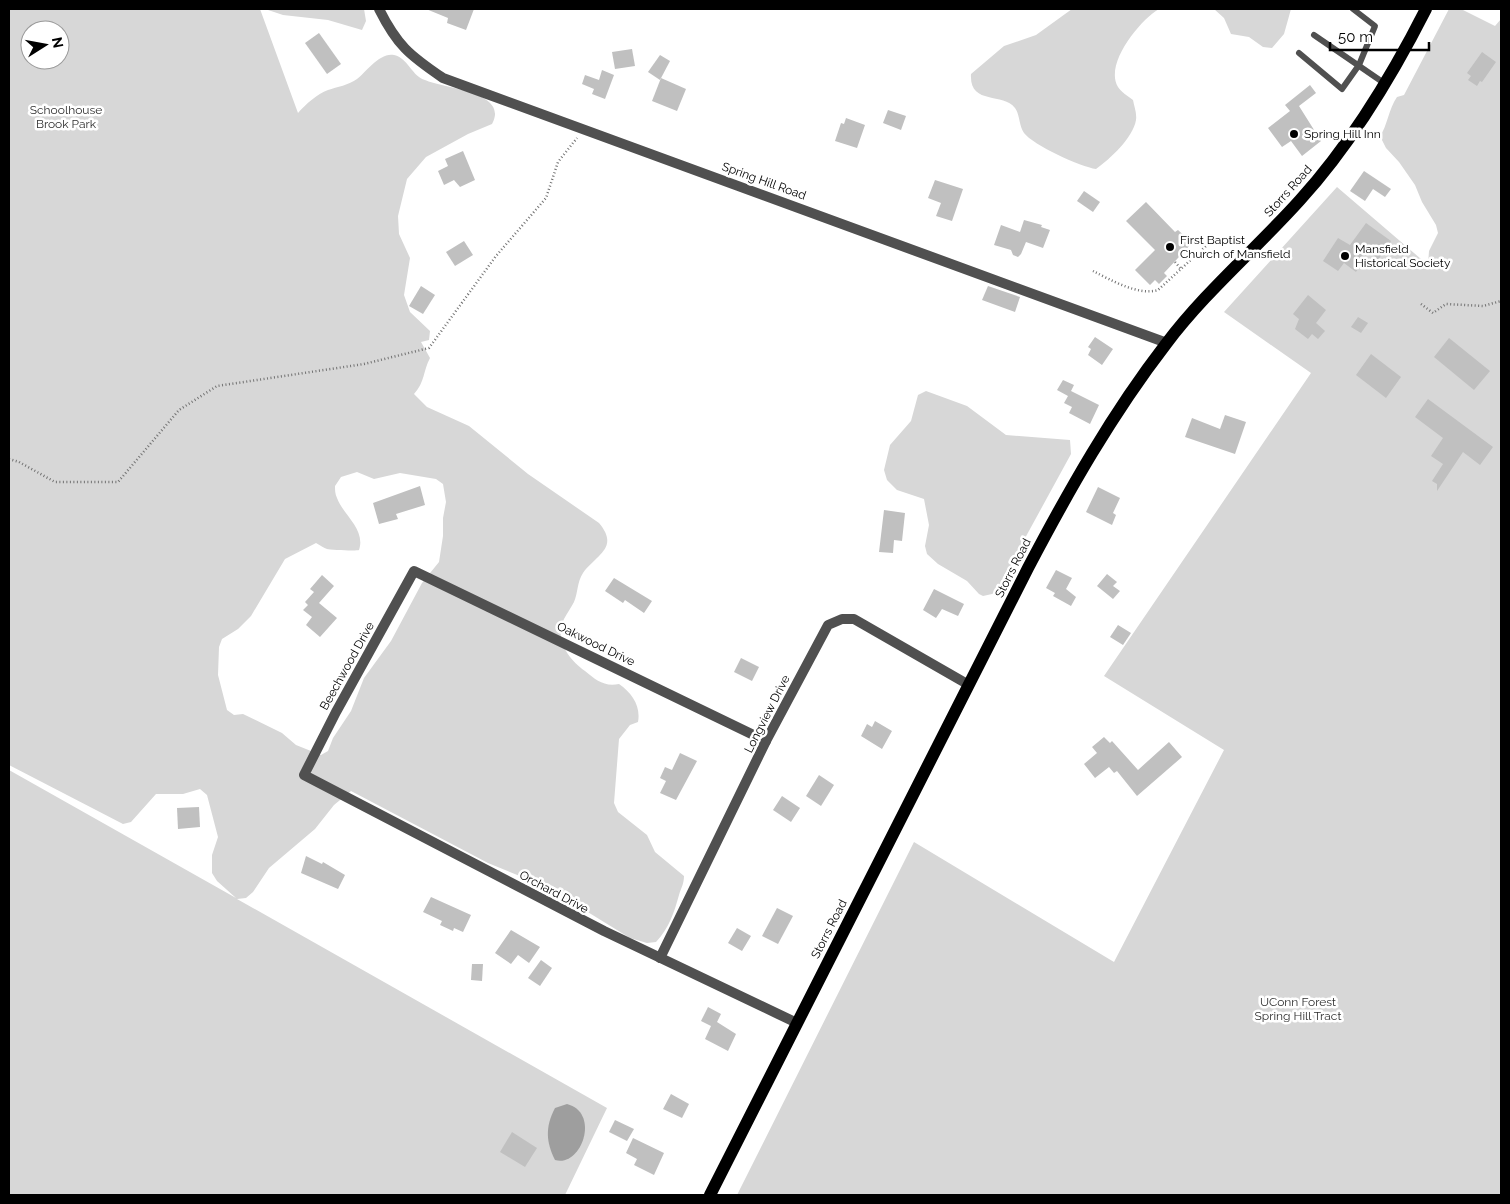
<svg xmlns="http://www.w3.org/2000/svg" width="1510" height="1204" font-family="Raleway,sans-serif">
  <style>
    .green { fill: #d7d7d7; fill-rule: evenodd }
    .water { fill: #9e9e9e }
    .building { fill: #c0c0c0 }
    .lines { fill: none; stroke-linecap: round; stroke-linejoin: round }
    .path { stroke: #727272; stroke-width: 2.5; stroke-dasharray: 1 2.5; stroke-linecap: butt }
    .service { stroke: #505050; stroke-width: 6 }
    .minor { stroke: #505050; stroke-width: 10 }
    .primary { stroke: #000; stroke-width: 12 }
    .poi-dot { fill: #000; stroke: #fff; stroke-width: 2 }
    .labels { text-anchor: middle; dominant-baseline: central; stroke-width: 5; stroke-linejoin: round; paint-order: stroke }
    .park-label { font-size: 12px; fill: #2e2e2e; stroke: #fff }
    .poi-label { font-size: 12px; fill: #000; stroke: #fff; text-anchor: start }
    .street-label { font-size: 12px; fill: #000; stroke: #fff }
  </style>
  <rect width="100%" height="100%" fill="#fff"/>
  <g class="green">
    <path d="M9,9H260L298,113C306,104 317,94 328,90C337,87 349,85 357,79C366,72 380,52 394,55C405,57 411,71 419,77C435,89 511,89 492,124L468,134L426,157L407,179L398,216L399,234L410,258L404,295L410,312L430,331L429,340L421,342L430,358C423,371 425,382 414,394L427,407L469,426L528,474L599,523C620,548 596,555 583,573C577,582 578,593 574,602C571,608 567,613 564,619C554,639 568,659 585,671C596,680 604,687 619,684C632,693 641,706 638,722L630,725L619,739L614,803L618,812L647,835L655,852L684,876C684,884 681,888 679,895C674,913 669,928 656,942L647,943L630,938L547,887L488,863L351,791L334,805L315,829L269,868L253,892L246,898L237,899L607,1108L565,1195H9V770L236,898L217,881L212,873V855L218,837L207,795L200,789L183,794H156L131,822L123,824L9,765ZM30,30H60V60H30ZM357,472L374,479L400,473L436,479L443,484L446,502L443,518V536L439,562L422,583L391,641L364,678L351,711L333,738L328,751L321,755L296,745L282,733L243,714L234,715L227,710L218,675L219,647L222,639L238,629L251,616L285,559L316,543C320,545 324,548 327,549C330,550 357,551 359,550C366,529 343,515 337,498C335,494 335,490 335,486L341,477Z"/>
    <path d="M265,9H364L366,21L362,30L328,20L283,15Z"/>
    <path d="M1072,9H1159C1140,20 1104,64 1118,87C1121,92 1128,96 1133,100C1134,106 1137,113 1136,120C1133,138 1110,159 1096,169C1081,167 1033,145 1024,133C1019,126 1020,115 1015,108C1003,92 969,106 971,74L1004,46L1036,35Z"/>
    <path d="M1214,9H1291L1284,34L1272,48L1263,47L1249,37L1231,34L1224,18Z"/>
    <path d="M1449,9H1461L1495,26L1501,19V1195H737L914,842L1114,962L1224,750L1104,676L1311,373L1224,312L1337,187L1428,265L1429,251L1438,233L1436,225L1422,202L1415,185L1399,162L1386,148L1380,136C1387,127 1389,108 1397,97L1404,95Z"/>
    <path d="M926,391L967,406L1006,435L1070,440L1071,454L1018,551L1007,584L992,594L983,596L979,594L967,581L938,564L927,554L925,546L929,525L924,499L897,490L887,480L884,470L890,445L911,421L918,395Z"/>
  </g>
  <path class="water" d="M567,1104C601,1113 581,1168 555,1160C546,1142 545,1127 555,1108Z"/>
  <g class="building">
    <path d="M426,9H474L466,30L447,23L448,18Z"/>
    <path d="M319,33L341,64L327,74L305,43Z"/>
    <path d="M632,49L635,66L615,69L612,52Z"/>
    <path d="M1482,52L1496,62L1482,82L1480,81L1477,86L1468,80L1471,76L1467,73Z"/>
    <path d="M660,55L670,61L660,80L648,72Z"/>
    <path d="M602,70L614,75L605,99L592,94L594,89L582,84L585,75L599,80Z"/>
    <path d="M661,78L686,89L677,111L652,101Z"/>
    <path d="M1310,85L1316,93L1299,106L1321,141L1302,156L1291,141L1282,147L1268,128L1290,111L1285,105Z"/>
    <path d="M888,110L906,116L901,130L883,123Z"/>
    <path d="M846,118L865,125L857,148L835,141L841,123L844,124Z"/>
    <path d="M463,151L475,180L460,187L454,180L444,185L438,171L448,166L445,159Z"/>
    <path d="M1364,171L1391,189L1385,197L1373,189L1365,201L1350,191Z"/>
    <path d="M935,180L963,189L952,221L936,216L941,203L928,198Z"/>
    <path d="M1084,191L1100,202L1093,212L1077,201Z"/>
    <path d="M1146,202L1175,232L1178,230L1192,243L1164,273L1167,276L1159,284L1155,280L1150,285L1135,270L1155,250L1126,221Z"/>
    <path d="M1024,220L1042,225L1041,227L1050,230L1043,248L1026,242L1021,254L1018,257L1013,255L1011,250L994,245L1001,225L1020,232Z"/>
    <path d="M1366,223L1391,241L1378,260L1368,253L1356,272L1344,263L1338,271L1323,261L1338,238L1350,245Z"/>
    <path d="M464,241L473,255L455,266L446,252Z"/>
    <path d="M421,286L435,295L423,314L409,306Z"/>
    <path d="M988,286L1020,297L1015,312L982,300Z"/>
    <path d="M1308,295L1326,310L1316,323L1325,331L1318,339L1312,334L1308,339L1295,329L1299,319L1293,314Z"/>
    <path d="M1358,317L1368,323L1361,333L1351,327Z"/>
    <path d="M1095,337L1113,349L1102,365L1088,355L1091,349L1088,347Z"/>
    <path d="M1449,338L1490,371L1474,390L1434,357Z"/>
    <path d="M1371,354L1401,377L1386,398L1356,375Z"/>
    <path d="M1063,380L1074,385L1071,391L1099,405L1090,424L1069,413L1072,407L1064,403L1068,396L1057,390Z"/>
    <path d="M1428,399L1493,447L1480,465L1463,452L1437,491V484L1432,481L1443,464L1431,456L1443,438L1415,417Z"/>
    <path d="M1225,415L1246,422L1235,454L1185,437L1192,418L1220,429Z"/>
    <path d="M420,486L425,505L396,514L398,519L379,524L373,503Z"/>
    <path d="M1098,487L1120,498L1113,513L1116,515L1112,525L1086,512Z"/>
    <path d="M884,510L905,513L902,541L894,540L893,553L879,552Z"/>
    <path d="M1056,570L1072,578L1066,589L1076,597L1071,606L1053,596L1055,593L1046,588Z"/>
    <path d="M1107,574L1117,582L1113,586L1120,591L1113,599L1097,586Z"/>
    <path d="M322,575L334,586L319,603L337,618L320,637L306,625L312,617L303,610L308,605L305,602L314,592L310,589Z"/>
    <path d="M614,578L652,601L644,613L625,600L623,603L605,591Z"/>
    <path d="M934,589L964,604L958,616L942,609L936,618L923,610Z"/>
    <path d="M1118,625L1131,633L1123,645L1110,637Z"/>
    <path d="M741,658L759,667L752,681L734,672Z"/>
    <path d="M875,721L892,731L882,749L861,736L867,724L872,727Z"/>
    <path d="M1104,737L1110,743L1112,741L1138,770L1169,742L1182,757L1137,796L1117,771L1114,773L1109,767L1095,778L1084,764L1097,753L1092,747Z"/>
    <path d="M680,753L697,761L676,800L660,793L666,781L660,778L665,767L672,770Z"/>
    <path d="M819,775L834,785L821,806L806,796Z"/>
    <path d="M782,796L800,808L791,822L773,810Z"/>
    <path d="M199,807L200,827L178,829L177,808Z"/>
    <path d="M306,856L322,864L323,862L345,875L338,889L301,873Z"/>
    <path d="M431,897L471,915L463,932L454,928L453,931L440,925L442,921L423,912Z"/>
    <path d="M777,908L793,916L778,944L762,936Z"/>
    <path d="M737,928L751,936L742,951L728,943Z"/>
    <path d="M511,930L540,947L529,963L518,955L511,964L495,953Z"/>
    <path d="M541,960L552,968L540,986L528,978Z"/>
    <path d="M472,964H483L482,981L471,980Z"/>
    <path d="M708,1007L721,1014L717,1022L736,1034L728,1051L705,1039L711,1026L701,1021Z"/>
    <path d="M671,1094L689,1104L682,1118L663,1109Z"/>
    <path d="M615,1120L634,1129L627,1141L609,1132Z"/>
    <path d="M512,1132L537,1148L525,1167L500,1152Z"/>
    <path d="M633,1138L664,1153L654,1175L634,1165L637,1159L626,1153Z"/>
  </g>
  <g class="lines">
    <g class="path">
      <path d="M1175,262L1181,269"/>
      <path d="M1093,271C1111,280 1138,296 1158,290L1206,246"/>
      <path d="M1421,304L1433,313L1446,304L1483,306L1501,301"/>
      <path d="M9,459L19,462L55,482H118L179,410L217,386L364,364L429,348L496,256L546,198L558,162L577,138"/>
    </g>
    <g class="service">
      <path d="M1314,35L1384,83"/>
      <path d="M1299,53L1342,89L1359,65L1375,26L1353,9"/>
    </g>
    <g class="minor">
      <path d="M379,9C397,45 409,55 443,78L1167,343"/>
      <path d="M766,741L414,571L336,712L304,775L604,931L797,1023"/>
      <path d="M660,958L766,741L828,625L842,619H854L969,685"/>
    </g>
    <path class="primary" d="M710,1195L1028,568C1069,490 1112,414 1166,344C1205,292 1256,249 1300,200C1351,144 1392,76 1426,9"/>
  </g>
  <g class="poi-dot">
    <circle cx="1294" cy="134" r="5"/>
    <circle cx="1170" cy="247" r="5"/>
    <circle cx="1345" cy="256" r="5"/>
  </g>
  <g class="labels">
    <g class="park-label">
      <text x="66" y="110">Schoolhouse<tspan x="66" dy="14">Brook Park</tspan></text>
      <text x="1298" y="1002">UConn Forest<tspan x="1298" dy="14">Spring Hill Tract</tspan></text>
    </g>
    <g class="poi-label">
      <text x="1304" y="134">Spring Hill Inn</text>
      <text x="1180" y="240">First Baptist<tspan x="1180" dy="14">Church of Mansfield</tspan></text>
      <text x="1355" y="249">Mansfield<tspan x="1355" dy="14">Historical Society</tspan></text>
    </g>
    <g class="street-label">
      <text transform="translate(764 181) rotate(20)">Spring Hill Road</text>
      <text transform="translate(1288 191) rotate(-48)">Storrs Road</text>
      <text transform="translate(1013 568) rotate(-63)">Storrs Road</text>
      <text transform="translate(596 644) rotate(26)">Oakwood Drive</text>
      <text transform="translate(347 666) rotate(-61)">Beechwood Drive</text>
      <text transform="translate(767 714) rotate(-63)">Longview Drive</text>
      <text transform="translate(554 892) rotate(28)">Orchard Drive</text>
      <text transform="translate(829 929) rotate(-63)">Storrs Road</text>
    </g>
  </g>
  <rect width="1510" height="1204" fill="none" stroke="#000000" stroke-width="20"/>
  <g transform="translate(45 45) rotate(79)"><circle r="24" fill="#ffffff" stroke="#999999"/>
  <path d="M0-4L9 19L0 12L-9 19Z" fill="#000000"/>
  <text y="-8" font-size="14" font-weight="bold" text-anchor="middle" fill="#000000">N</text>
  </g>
  <path d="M1330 42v8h99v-8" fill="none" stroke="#000000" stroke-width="2.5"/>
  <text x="1338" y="42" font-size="15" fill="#000000" stroke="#ffffff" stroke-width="4" paint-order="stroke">50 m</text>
</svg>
